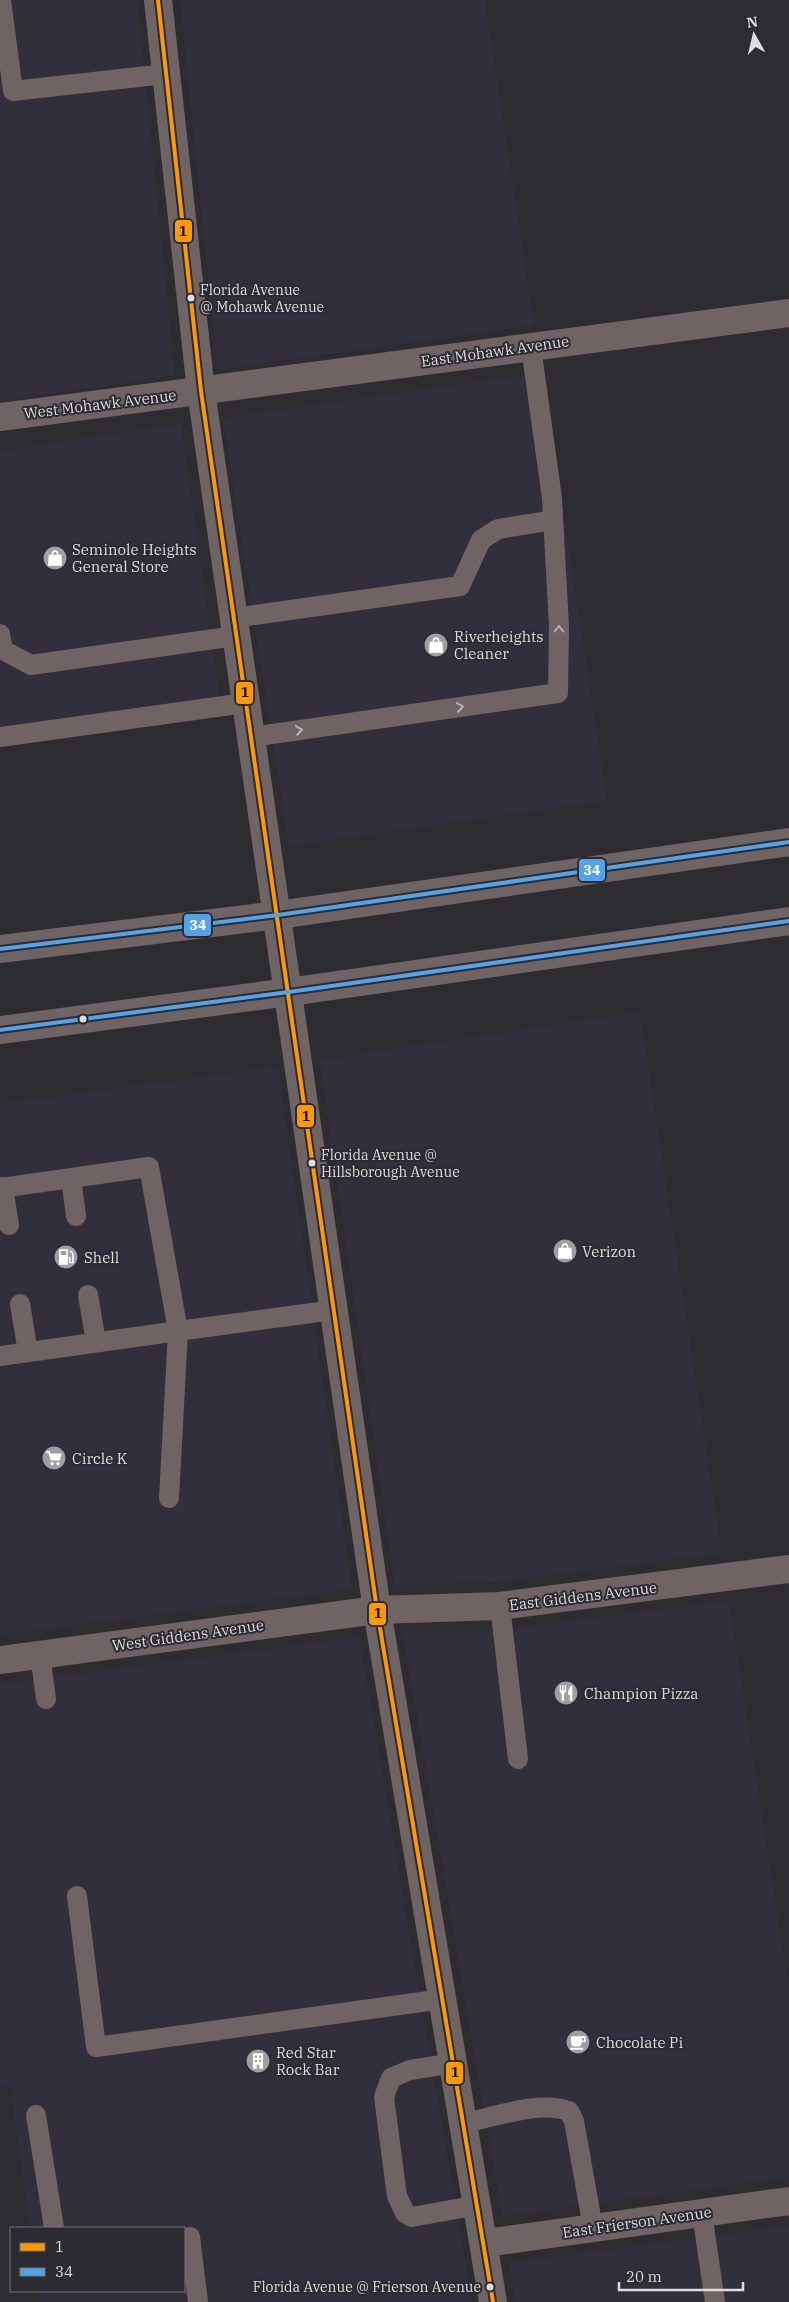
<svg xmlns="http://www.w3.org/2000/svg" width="789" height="2302" font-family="'IBM Plex Serif',serif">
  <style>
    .built { fill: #302f3b }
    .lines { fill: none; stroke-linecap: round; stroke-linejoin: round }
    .lane { stroke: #706363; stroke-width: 20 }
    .street { stroke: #706363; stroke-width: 28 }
    .primary { stroke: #6f6464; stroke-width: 28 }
    .bus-1-casing { stroke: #2c2b32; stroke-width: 8 }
    .bus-2-casing { stroke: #2c2b32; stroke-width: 8 }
    .bus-1 { stroke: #f90; stroke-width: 4 }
    .bus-2 { stroke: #53a3e8; stroke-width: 4 }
    .oneway { stroke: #b7b2b5 }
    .bus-dot { fill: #dddce1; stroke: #2c2b32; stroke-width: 2 }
    .labels { text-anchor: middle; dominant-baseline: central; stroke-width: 4; stroke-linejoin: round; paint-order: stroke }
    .bus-label { font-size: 14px; fill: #dddce1; stroke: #2c2b32; text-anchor: start }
    .street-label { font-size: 15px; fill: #dddce1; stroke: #2c2b32 }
    .poi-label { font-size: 15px; fill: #dddce1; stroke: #2c2b32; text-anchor: start }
    .line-badge { stroke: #2c2b32; stroke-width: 2 }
    .badge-label { font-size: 14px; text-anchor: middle; font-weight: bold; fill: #fff }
    .pale-badge-label { font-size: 14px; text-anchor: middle; font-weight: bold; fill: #111 }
  </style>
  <rect width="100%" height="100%" fill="#2d2c31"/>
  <g class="built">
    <path d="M0,0H137L175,376L0,401Z"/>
    <path d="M180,0H485L534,325L217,370Z"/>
    <path d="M542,373L607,800L289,846L223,418Z"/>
    <path d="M181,424L220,699L0,732V451Z"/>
    <path d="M640,1012L722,1553L497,1582L395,1585L320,1060Z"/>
    <path d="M278,1067L352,1589L0,1635V1104Z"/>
    <path d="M729,1601L789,1991V2177L502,2216L403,1633L498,1630Z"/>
    <path d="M359,1637L472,2302H40L38,2291H184V2228H30L10,2085H0V1684Z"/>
    <path d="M789,2225V2302H515L509,2263Z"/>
  </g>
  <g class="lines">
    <g class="lane">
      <path d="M1,0L13,91L165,74"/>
      <path d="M233,618L460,586L481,540L498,529L553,520"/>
      <path d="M0,634L3,650L31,665L235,636"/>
      <path d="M0,737L245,703"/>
      <path d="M251,737L558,693L559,626L552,498L531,347"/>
      <path d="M71,1178L76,1216"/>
      <path d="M3,1187L9,1225"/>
      <path d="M0,1188L149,1167L178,1331L334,1310"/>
      <path d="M88,1295L96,1342"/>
      <path d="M20,1304L28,1352"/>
      <path d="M0,1356L178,1331L169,1498"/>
      <path d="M500,1606L518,1759"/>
      <path d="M40,1654L46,1699"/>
      <path d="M77,1896L96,2047L443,1999"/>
      <path d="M454,2063L410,2070L391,2078L384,2097L397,2196L405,2213L412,2217L478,2205"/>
      <path d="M36,2115L54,2228"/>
      <path d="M464,2123C495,2117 540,2100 569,2111L574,2121L593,2228"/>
      <path d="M702,2213L715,2302"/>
      <path d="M184,2238L190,2237L198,2302"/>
    </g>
    <g class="street">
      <path d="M0,417L789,313"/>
      <path d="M0,1660L377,1610L500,1606L789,1569"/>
      <path d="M485,2243L789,2201"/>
    </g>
    <g class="primary">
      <path d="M158,0L201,391L377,1610L493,2302"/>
      <path d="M0,949L278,915L789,842"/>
      <path d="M0,1030L289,992L789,921"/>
    </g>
    <defs>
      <path id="bus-1" d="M158,0L201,391L377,1610L493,2302"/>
      <g id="bus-2">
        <path d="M0,949L278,915L789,842"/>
        <path d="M0,1030L289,992L789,921"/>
      </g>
    </defs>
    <use href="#bus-1" class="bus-1-casing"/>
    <use href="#bus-2" class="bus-2-casing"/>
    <use href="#bus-1" class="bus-1"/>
    <use href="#bus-2" class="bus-2"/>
  </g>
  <defs><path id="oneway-chevron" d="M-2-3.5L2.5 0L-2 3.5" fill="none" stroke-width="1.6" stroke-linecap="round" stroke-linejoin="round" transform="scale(1.25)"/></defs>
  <g class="oneway">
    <use href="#oneway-chevron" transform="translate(559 629) rotate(-90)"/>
    <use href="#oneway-chevron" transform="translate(460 707) rotate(-8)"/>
    <use href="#oneway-chevron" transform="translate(299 730) rotate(-9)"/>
  </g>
  <defs>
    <symbol id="shop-disc" viewBox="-11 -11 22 22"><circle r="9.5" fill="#9f9ea3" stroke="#2c2b32"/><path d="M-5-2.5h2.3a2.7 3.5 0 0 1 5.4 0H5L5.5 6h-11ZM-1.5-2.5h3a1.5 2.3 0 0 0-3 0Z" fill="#fff"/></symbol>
    <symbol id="fuel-disc" viewBox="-11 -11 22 22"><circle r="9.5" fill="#9f9ea3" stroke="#2c2b32"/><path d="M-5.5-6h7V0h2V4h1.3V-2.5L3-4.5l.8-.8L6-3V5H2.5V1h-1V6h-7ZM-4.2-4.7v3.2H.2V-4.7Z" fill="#fff"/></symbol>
    <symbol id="supermarket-disc" viewBox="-11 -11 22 22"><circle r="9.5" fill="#9f9ea3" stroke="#2c2b32"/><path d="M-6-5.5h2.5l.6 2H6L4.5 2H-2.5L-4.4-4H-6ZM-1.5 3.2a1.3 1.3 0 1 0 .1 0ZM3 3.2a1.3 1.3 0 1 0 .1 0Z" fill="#fff"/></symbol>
    <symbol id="restaurant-disc" viewBox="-11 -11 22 22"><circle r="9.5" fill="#9f9ea3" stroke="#2c2b32"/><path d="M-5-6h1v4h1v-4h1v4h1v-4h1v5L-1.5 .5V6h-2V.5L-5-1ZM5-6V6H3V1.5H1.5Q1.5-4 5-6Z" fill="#fff"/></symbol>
    <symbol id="cafe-disc" viewBox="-11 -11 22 22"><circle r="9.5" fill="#9f9ea3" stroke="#2c2b32"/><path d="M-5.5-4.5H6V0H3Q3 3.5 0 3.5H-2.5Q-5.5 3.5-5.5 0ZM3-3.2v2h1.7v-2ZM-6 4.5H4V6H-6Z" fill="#fff"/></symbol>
    <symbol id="building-disc" viewBox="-11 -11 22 22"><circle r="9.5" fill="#9f9ea3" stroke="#2c2b32"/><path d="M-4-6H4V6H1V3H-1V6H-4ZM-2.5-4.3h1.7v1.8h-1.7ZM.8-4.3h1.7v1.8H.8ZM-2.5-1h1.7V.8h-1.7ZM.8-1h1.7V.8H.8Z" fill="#fff"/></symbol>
  </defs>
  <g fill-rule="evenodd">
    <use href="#shop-disc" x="41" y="544" width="28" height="28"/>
    <use href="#shop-disc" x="422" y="631" width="28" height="28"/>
    <use href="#shop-disc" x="551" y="1237" width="28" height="28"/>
    <use href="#fuel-disc" x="52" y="1243" width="28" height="28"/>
    <use href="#supermarket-disc" x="40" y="1444" width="28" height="28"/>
    <use href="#restaurant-disc" x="552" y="1679" width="28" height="28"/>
    <use href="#cafe-disc" x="564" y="2028" width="28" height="28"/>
    <use href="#building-disc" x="244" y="2047" width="28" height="28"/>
  </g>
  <g class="bus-dot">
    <circle cx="191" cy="298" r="4.5"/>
    <circle cx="83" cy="1019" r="4.5"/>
    <circle cx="312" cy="1163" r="4.5"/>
    <circle cx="490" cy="2287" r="4.5"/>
  </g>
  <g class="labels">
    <g class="bus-label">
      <text x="200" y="290">Florida Avenue<tspan x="200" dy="17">@ Mohawk Avenue</tspan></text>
      <text x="321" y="1155">Florida Avenue @<tspan x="321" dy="17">Hillsborough Avenue</tspan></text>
      <text x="481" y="2287" text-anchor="end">Florida Avenue @ Frierson Avenue</text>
    </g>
    <g class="street-label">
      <text transform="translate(495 351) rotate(-8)">East Mohawk Avenue</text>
      <text transform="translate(100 404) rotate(-7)">West Mohawk Avenue</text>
      <text transform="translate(583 1596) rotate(-7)">East Giddens Avenue</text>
      <text transform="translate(188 1635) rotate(-8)">West Giddens Avenue</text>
      <text transform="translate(637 2222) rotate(-8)">East Frierson Avenue</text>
    </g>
    <g class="poi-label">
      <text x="72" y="549">Seminole Heights<tspan x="72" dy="17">General Store</tspan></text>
      <text x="454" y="636">Riverheights<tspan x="454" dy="17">Cleaner</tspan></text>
      <text x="582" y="1251">Verizon</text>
      <text x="84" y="1257">Shell</text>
      <text x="72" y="1458">Circle K</text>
      <text x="584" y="1693">Champion Pizza</text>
      <text x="596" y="2042">Chocolate Pi</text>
      <text x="276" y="2052">Red Star<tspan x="276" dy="17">Rock Bar</tspan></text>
    </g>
  </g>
  <g class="line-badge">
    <rect x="174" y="219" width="19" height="24" rx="5" fill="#f90"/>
    <rect x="235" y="681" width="19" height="24" rx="5" fill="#f90"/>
    <rect x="578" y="858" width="28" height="24" rx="5" fill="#53a3e8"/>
    <rect x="183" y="913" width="29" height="24" rx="5" fill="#53a3e8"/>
    <rect x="296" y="1104" width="19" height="24" rx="5" fill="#f90"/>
    <rect x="368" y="1602" width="19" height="24" rx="5" fill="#f90"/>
    <rect x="445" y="2061" width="19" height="24" rx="5" fill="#f90"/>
  </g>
  <g class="badge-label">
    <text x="592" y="875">34</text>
    <text x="198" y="930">34</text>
  </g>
  <g class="pale-badge-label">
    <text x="183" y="236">1</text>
    <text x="245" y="697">1</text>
    <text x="306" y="1121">1</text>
    <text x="378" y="1618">1</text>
    <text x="455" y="2077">1</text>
  </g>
  <rect x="10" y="2227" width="175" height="65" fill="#2c2b32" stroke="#737278"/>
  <rect x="20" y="2243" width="25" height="8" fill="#ff9900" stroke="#737278"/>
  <text x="55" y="2252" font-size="15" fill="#dddce1">1</text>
  <rect x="20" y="2268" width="25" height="8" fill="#53a3e8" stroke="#737278"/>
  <text x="55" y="2277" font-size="15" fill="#dddce1">34</text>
  <g transform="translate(754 35) rotate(352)" stroke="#2c2b32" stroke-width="4" paint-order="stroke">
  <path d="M0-4L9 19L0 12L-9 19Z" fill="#dddce1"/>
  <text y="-8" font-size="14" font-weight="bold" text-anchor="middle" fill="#dddce1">N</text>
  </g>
  <path d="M619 2282v8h124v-8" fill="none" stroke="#dddce1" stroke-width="2.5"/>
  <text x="626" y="2282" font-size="15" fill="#dddce1" stroke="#2c2b32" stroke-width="4" paint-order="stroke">20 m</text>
</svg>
